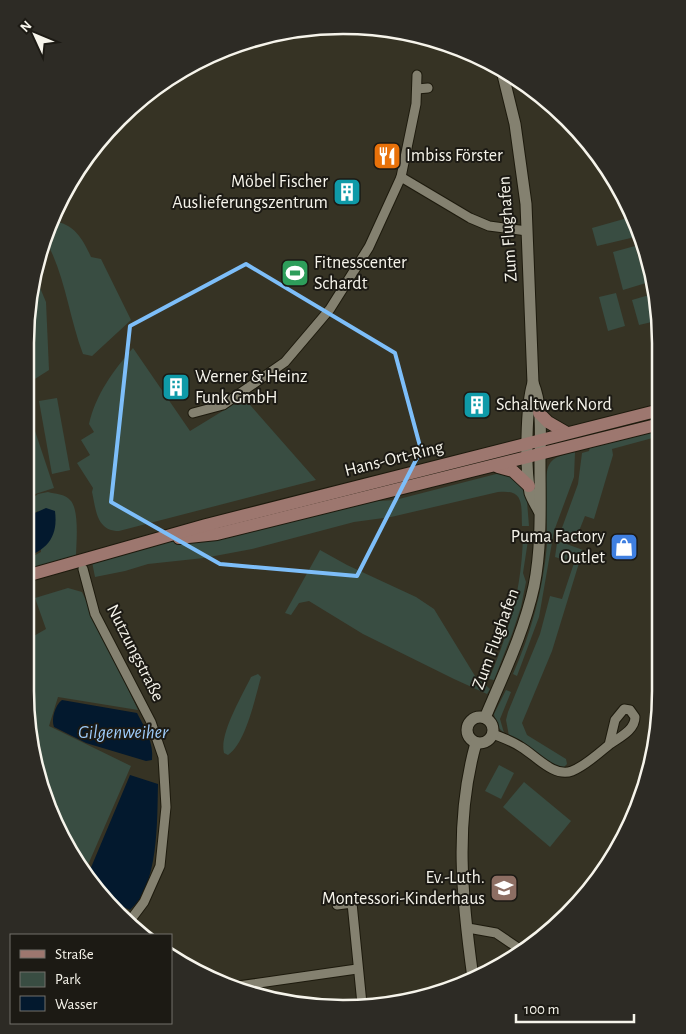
<svg xmlns="http://www.w3.org/2000/svg" width="686" height="1034" font-family="'Alegreya Sans',sans-serif">
  <style>
    .green { fill: #394d42 }
    .water { fill: #03192e }
    .lines { fill: none; stroke-linecap: round; stroke-linejoin: round }
    .minor-casing { stroke: #1d1a0d; stroke-width: 11 }
    .tertiary-casing { stroke: #1d1a0d; stroke-width: 13 }
    .secondary-casing { stroke: #1d1a0d; stroke-width: 14 }
    .minor { stroke: #848170; stroke-width: 9 }
    .tertiary { stroke: #848170; stroke-width: 11 }
    .secondary { stroke: #9d776f; stroke-width: 12 }
    .marked { fill: none; stroke: #7dbef9; stroke-width: 4; stroke-linejoin: round }
    .labels { text-anchor: middle; dominant-baseline: central; stroke-width: 4; stroke-linejoin: round; paint-order: stroke }
    .poi-label { font-size: 18px; fill: #f6f4eb; stroke: #1c1a14; text-anchor: start }
    .street-label { font-size: 18px; fill: #f6f4eb; stroke: #1c1a14 }
    .water-label { font-size: 19px; font-style: italic; fill: #9fccfa; stroke: #1c1a14 }
    .rim { fill: none; stroke: #f6f4eb; stroke-width: 2.5 }
  </style>
  <rect width="100%" height="100%" fill="#363324"/>
  <g class="green">
    <path d="M631,217L635,237L597,246L592,228Z"/>
    <path d="M52,222C73,221 84,241 91,257L101,259L131,320L92,356L83,354C69,317 65,275 46,241Z"/>
    <path d="M635,246L646,283L623,290L613,252Z"/>
    <path d="M35,276L46,302L49,370L27,384L28,301Z"/>
    <path d="M616,293L625,326L608,331L599,297Z"/>
    <path d="M649,295L656,321L639,325L632,300Z"/>
    <path d="M133,348L190,431L244,398L316,480L119,531C96,531 96,509 92,492L93,488L77,463L90,455L81,440L94,432L89,424C96,394 113,371 133,348Z"/>
    <path d="M57,398L70,470L52,474L39,401Z"/>
    <path d="M27,407L54,488L26,497Z"/>
    <path d="M660,429V436L612,449L613,455L594,519L585,516L575,541L559,536L578,484L582,453L589,451L590,447Z"/>
    <path d="M575,452L574,477L554,531L539,617L517,676L513,674C531,633 543,590 547,545C548,528 542,478 549,465C553,456 566,454 575,452Z"/>
    <path d="M500,473H505L526,489L529,526H522C521,505 525,489 498,492L391,517L354,522L252,549L204,558L148,564L125,571L95,577L92,562L144,547L362,502L395,500Z"/>
    <path d="M48,492C55,494 65,494 70,500C80,509 76,545 76,558L28,572L26,560L41,552L38,511L26,517V503L38,494Z"/>
    <path d="M523,534H529L523,573L526,582L521,607L512,634L494,680L489,679C510,629 522,588 523,534Z"/>
    <path d="M561,542L583,550L552,651L522,723L527,735L566,759L567,764L563,768H556L522,741L509,736L506,720L508,712L540,634L550,596L562,599L574,563L555,557L557,543Z"/>
    <path d="M320,550L347,565L416,597L434,609L475,676L490,689L487,694L454,679L363,634L309,601L299,603L291,615L285,613Z"/>
    <path d="M68,588L82,592L138,710L58,697L49,726L131,766L84,874L79,868L42,793L25,691V641L46,629L35,598Z"/>
    <path d="M258,674L261,677C255,698 246,743 228,755L224,753C219,734 242,696 251,677Z"/>
    <path d="M506,690L511,692L500,719L504,733L496,725L494,714Z"/>
    <path d="M499,765L514,773L501,799L485,791Z"/>
    <path d="M524,782L571,821L550,847L503,807Z"/>
  </g>
  <g class="water">
    <path d="M46,508L55,511C58,535 49,549 26,557V517Z"/>
    <path d="M62,700L137,713C145,728 154,743 152,760L146,761L86,743L54,727C51,719 55,705 62,700Z"/>
    <path d="M130,775L158,784C157,820 159,886 130,910L110,901L87,877Z"/>
  </g>
  <g class="lines">
    <defs>
      <g id="minor">
        <path d="M417,89L428,88"/>
        <path d="M401,177L416,104L417,75"/>
        <path d="M193,413L223,405L285,362L330,309L369,247L401,177L470,218L489,226L527,231"/>
        <path d="M83,569L95,614L151,722L163,757L166,807L160,866L144,902L129,922"/>
        <path d="M493,734C503,738 512,741 521,747C535,755 554,778 572,771C585,766 599,753 610,744C620,737 635,730 635,717L630,710L624,709L615,720L609,745"/>
        <path d="M337,905L352,903L362,1004"/>
        <path d="M468,928L496,933L521,950"/>
        <path d="M231,987L357,969"/>
      </g>
      <g id="tertiary">
        <path d="M503,75L515,124L526,204L533,383C526,405 525,469 530,493C532,499 536,505 539,511"/>
        <circle cx="480" cy="730" r="13"/>
        <path d="M485,718C503,675 524,632 534,586C542,546 540,503 540,462C540,436 543,407 533,383"/>
        <path d="M473,978C462,899 454,821 476,743"/>
      </g>
      <g id="secondary">
        <path d="M539,413L548,422L567,433"/>
        <path d="M498,467L513,471L529,486"/>
        <path d="M179,538L217,534L660,424"/>
        <path d="M26,576L206,525L660,410"/>
      </g>
    </defs>
    <use href="#minor" class="minor-casing"/>
    <use href="#tertiary" class="tertiary-casing"/>
    <use href="#secondary" class="secondary-casing"/>
    <use href="#minor" class="minor"/>
    <use href="#tertiary" class="tertiary"/>
    <use href="#secondary" class="secondary"/>
  </g>
  <path class="marked" d="M246,264L395,353L421,450L357,576L220,564L111,502L130,326Z"/>
  <defs>
    <symbol id="restaurant-square" viewBox="-11 -11 22 22"><rect x="-9" y="-9" width="18" height="18" rx="4" fill="#e8710a" stroke="#1c1a14"/><path d="M-5-6h1v4h1v-4h1v4h1v-4h1v5L-1.5 .5V6h-2V.5L-5-1ZM5-6V6H3V1.5H1.5Q1.5-4 5-6Z" fill="#fff"/></symbol>
    <symbol id="building-square" viewBox="-11 -11 22 22"><rect x="-9" y="-9" width="18" height="18" rx="4" fill="#0f9aa8" stroke="#1c1a14"/><path d="M-4-6H4V6H1V3H-1V6H-4ZM-2.5-4.3h1.7v1.8h-1.7ZM.8-4.3h1.7v1.8H.8ZM-2.5-1h1.7V.8h-1.7ZM.8-1h1.7V.8H.8Z" fill="#fff"/></symbol>
    <symbol id="stadium-square" viewBox="-11 -11 22 22"><rect x="-9" y="-9" width="18" height="18" rx="4" fill="#2e9e5b" stroke="#1c1a14"/><path d="M0-5a6.5 5 0 1 0 0 10a6.5 5 0 1 0 0-10ZM-3.5-1.8h7v3.6h-7Z" fill="#fff"/></symbol>
    <symbol id="shop-square" viewBox="-11 -11 22 22"><rect x="-9" y="-9" width="18" height="18" rx="4" fill="#3f7fe0" stroke="#1c1a14"/><path d="M-5-2.5h2.3a2.7 3.5 0 0 1 5.4 0H5L5.5 6h-11ZM-1.5-2.5h3a1.5 2.3 0 0 0-3 0Z" fill="#fff"/></symbol>
    <symbol id="school-square" viewBox="-11 -11 22 22"><rect x="-9" y="-9" width="18" height="18" rx="4" fill="#8d6e63" stroke="#1c1a14"/><path d="M0-5L7-2L0 1L-7-2ZM-4 1L0 2.5L4 1V4Q0 6-4 4Z" fill="#fff"/></symbol>
  </defs>
  <g fill-rule="evenodd">
    <use href="#restaurant-square" x="371" y="140" width="32" height="32"/>
    <use href="#building-square" x="331" y="176" width="32" height="32"/>
    <use href="#stadium-square" x="279" y="257" width="32" height="32"/>
    <use href="#building-square" x="160" y="371" width="32" height="32"/>
    <use href="#building-square" x="461" y="389" width="32" height="32"/>
    <use href="#shop-square" x="608" y="531" width="32" height="32"/>
    <use href="#school-square" x="488" y="872" width="32" height="32"/>
  </g>
  <g class="labels">
    <g class="poi-label">
      <text x="406" y="156">Imbiss Förster</text>
      <text x="328" y="182" text-anchor="end">Möbel Fischer<tspan x="328" dy="21">Auslieferungszentrum</tspan></text>
      <text x="314" y="263">Fitnesscenter<tspan x="314" dy="21">Schardt</tspan></text>
      <text x="195" y="377">Werner &amp; Heinz<tspan x="195" dy="21">Funk GmbH</tspan></text>
      <text x="496" y="405">Schaltwerk Nord</text>
      <text x="605" y="537" text-anchor="end">Puma Factory<tspan x="605" dy="21">Outlet</tspan></text>
      <text x="485" y="878" text-anchor="end">Ev.-Luth.<tspan x="485" dy="21">Montessori-Kinderhaus</tspan></text>
    </g>
    <g class="street-label">
      <text transform="translate(508 229) rotate(-94)">Zum Flughafen</text>
      <text transform="translate(394 459) rotate(-14)">Hans-Ort-Ring</text>
      <text transform="translate(496 639) rotate(-70)">Zum Flughafen</text>
      <text transform="translate(135 653) rotate(63)">Nutzungstraße</text>
    </g>
    <g class="water-label">
      <text x="123" y="732">Gilgenweiher</text>
    </g>
  </g>
  <path d="M0 0H686V1034H0ZM343 34H343A309 309 0 0 1 652 343V691A309 309 0 0 1 343 1000H343A309 309 0 0 1 34 691V343A309 309 0 0 1 343 34Z" fill="#2d2b25" fill-rule="evenodd"/>
  <path class="rim" d="M343 34H343A309 309 0 0 1 652 343V691A309 309 0 0 1 343 1000H343A309 309 0 0 1 34 691V343A309 309 0 0 1 343 34Z"/>
  <rect x="10" y="934" width="162" height="90" fill="#1c1a14" stroke="#73716a"/>
  <rect x="20" y="950" width="25" height="8" fill="#9d776f" stroke="#73716a"/>
  <text x="55" y="959" font-size="15" fill="#f6f4eb">Straße</text>
  <rect x="20" y="972" width="25" height="15" fill="#394d42" stroke="#73716a"/>
  <text x="55" y="984" font-size="15" fill="#f6f4eb">Park</text>
  <rect x="20" y="996" width="25" height="15" fill="#03192e" stroke="#73716a"/>
  <text x="55" y="1009" font-size="15" fill="#f6f4eb">Wasser</text>
  <g transform="translate(35 35) rotate(314)" stroke="#1c1a14" stroke-width="4" paint-order="stroke">
  <path d="M0-4L9 19L0 12L-9 19Z" fill="#f6f4eb"/>
  <text y="-8" font-size="14" font-weight="bold" text-anchor="middle" fill="#f6f4eb">N</text>
  </g>
  <path d="M516 1014v8h118v-8" fill="none" stroke="#f6f4eb" stroke-width="2.5"/>
  <text x="524" y="1014" font-size="15" fill="#f6f4eb" stroke="#1c1a14" stroke-width="4" paint-order="stroke">100 m</text>
</svg>
